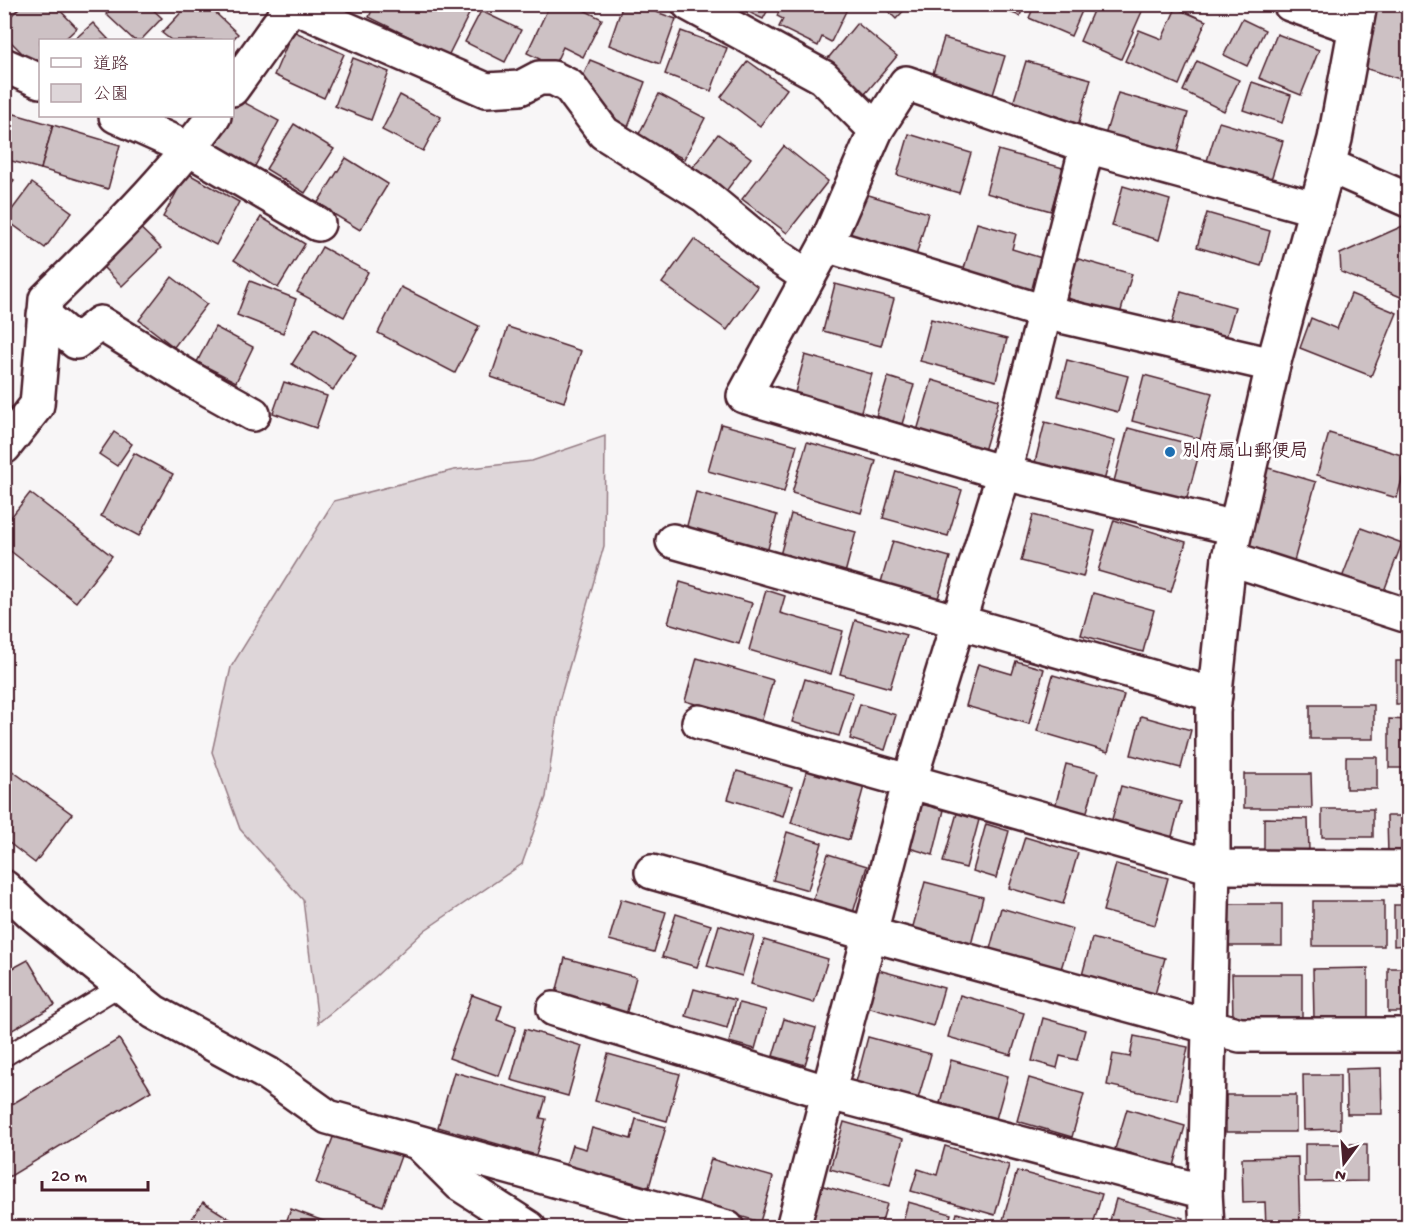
<svg xmlns="http://www.w3.org/2000/svg" width="1413" height="1232" font-family="'Gochi Hand','Klee One',sans-serif">
  <style>
    .green { fill: #ded6d9; stroke: #947a82; stroke-width: 1.5 }
    .building { fill: #cdc1c4; stroke: #4a1f2b; stroke-width: 1.5 }
    .lines { fill: none; stroke-linecap: round; stroke-linejoin: round }
    .lane-casing { stroke: #4a1f2b; stroke-width: 22 }
    .street-casing { stroke: #4a1f2b; stroke-width: 38 }
    .lane { stroke: #fff; stroke-width: 18 }
    .street { stroke: #fff; stroke-width: 33 }
    .poi-dot { fill: #1f6fb2; stroke: #fff; stroke-width: 2 }
    .labels { text-anchor: middle; dominant-baseline: central; stroke-width: 6; stroke-linejoin: round; paint-order: stroke }
    .poi-label { font-size: 18px; font-weight: bold; fill: #4a1f2b; stroke: #fff; text-anchor: start }
  </style>
  <rect width="100%" height="100%" fill="#f8f6f7"/>
  <filter id="ink" filterUnits="userSpaceOnUse"><feTurbulence type="fractalNoise" baseFrequency=".0167" numOctaves="2"/><feDisplacementMap in="SourceGraphic" scale="12" xChannelSelector="R" yChannelSelector="G"/><feConvolveMatrix kernelMatrix="1 2 1 2 8 2 1 2 1" color-interpolation-filters="sRGB"/></filter>
  <g filter="url(#ink)">
    <path class="green" d="M605,436L604,546L559,702L546,797L522,864L425,930L375,977L318,1023L303,900L240,829L212,752L231,667L334,501L454,470L532,461Z"/>
    <g class="building">
      <path d="M23,4H54L77,28L64,40H40V63L36,67L4,35V23Z"/>
      <path d="M116,4H147L162,18L141,40H134L106,14Z"/>
      <path d="M189,4H206L238,34L232,40H171L162,33Z"/>
      <path d="M375,4H454L470,12L448,56L369,17Z"/>
      <path d="M550,4H572L602,19L583,57L563,47L554,66L527,53Z"/>
      <path d="M623,4H634L676,19L660,64L609,45Z"/>
      <path d="M732,4H771L763,19Z"/>
      <path d="M782,4H844L848,7L831,42L822,37L818,46L779,27L783,19L777,16Z"/>
      <path d="M881,4H910L896,19Z"/>
      <path d="M988,4H1024L1020,16Z"/>
      <path d="M1035,4H1085L1071,36L1029,18Z"/>
      <path d="M1096,4H1137L1144,7L1121,59L1080,41Z"/>
      <path d="M1379,4L1408,8V50L1400,79L1361,67Z"/>
      <path d="M1176,8L1206,21L1179,85L1125,61L1139,30L1162,39Z"/>
      <path d="M481,11L521,30L505,62L465,42Z"/>
      <path d="M1242,19L1265,30L1247,66L1224,55Z"/>
      <path d="M93,23L109,40H74Z"/>
      <path d="M857,23L897,56L865,94L825,62Z"/>
      <path d="M293,31L344,54L324,98L274,75Z"/>
      <path d="M681,31L727,48L711,91L665,74Z"/>
      <path d="M1277,34L1319,50L1301,95L1259,78Z"/>
      <path d="M944,38L1005,56L991,101L930,83Z"/>
      <path d="M353,58L389,72L371,120L335,106Z"/>
      <path d="M590,60L645,82L628,127L603,117L579,86Z"/>
      <path d="M748,61L787,89L760,126L721,97Z"/>
      <path d="M1026,61L1091,79L1078,126L1012,107Z"/>
      <path d="M1197,61L1239,80L1224,111L1183,91Z"/>
      <path d="M1252,82L1291,95L1282,123L1243,110Z"/>
      <path d="M1118,93L1188,113L1176,156L1105,135Z"/>
      <path d="M659,94L705,118L684,159L638,136Z"/>
      <path d="M400,95L441,117L423,151L382,130Z"/>
      <path d="M232,96L279,121L254,168L205,143L220,116H232Z"/>
      <path d="M4,111L53,125L41,169L4,159Z"/>
      <path d="M1219,122L1283,141L1270,183L1206,164Z"/>
      <path d="M294,124L334,149L305,193L266,169Z"/>
      <path d="M53,125L120,145L108,189L41,169Z"/>
      <path d="M718,134L751,158L726,191L693,167Z"/>
      <path d="M909,134L971,153L959,193L897,175Z"/>
      <path d="M784,146L828,181L787,233L742,199Z"/>
      <path d="M998,150L1063,168L1051,211L986,193Z"/>
      <path d="M346,158L388,184L360,230L317,204Z"/>
      <path d="M187,173L239,202L216,245L163,217Z"/>
      <path d="M4,174L14,180L4,198Z"/>
      <path d="M32,183L72,212L45,248L5,219Z"/>
      <path d="M1123,186L1170,200L1159,240L1112,226Z"/>
      <path d="M862,193L928,213L916,256L849,236Z"/>
      <path d="M1207,213L1270,231L1261,266L1197,247Z"/>
      <path d="M261,217L305,244L278,288L234,260Z"/>
      <path d="M132,220L161,248L122,286L94,258Z"/>
      <path d="M977,223L1016,234L1012,249L1045,259L1034,294L961,279Z"/>
      <path d="M1405,225L1408,229V300L1341,272L1340,254Z"/>
      <path d="M694,239L758,287L727,330L662,283Z"/>
      <path d="M322,247L368,272L344,317L297,292Z"/>
      <path d="M1075,258L1132,274L1120,314L1064,297Z"/>
      <path d="M172,277L207,304L174,347L139,320Z"/>
      <path d="M250,281L296,299L283,333L237,315Z"/>
      <path d="M835,284L894,299L881,346L823,331Z"/>
      <path d="M401,287L479,326L455,373L378,333Z"/>
      <path d="M1181,292L1235,307L1223,348L1169,333Z"/>
      <path d="M1351,294L1397,313L1371,376L1300,348L1311,318L1337,329Z"/>
      <path d="M931,319L1007,339L996,381L920,361Z"/>
      <path d="M215,327L253,347L236,382L197,362Z"/>
      <path d="M508,327L581,351L564,402L491,377Z"/>
      <path d="M315,328L356,355L333,390L292,364Z"/>
      <path d="M805,355L872,374L859,418L793,400Z"/>
      <path d="M1067,360L1128,376L1118,412L1058,396Z"/>
      <path d="M1144,375L1212,393L1200,439L1132,421Z"/>
      <path d="M888,377L914,385L902,424L876,416Z"/>
      <path d="M932,380L999,400L984,451L917,431Z"/>
      <path d="M284,382L327,396L316,428L273,413Z"/>
      <path d="M1045,422L1115,441L1104,481L1035,462Z"/>
      <path d="M721,424L797,445L784,492L708,471Z"/>
      <path d="M1128,428L1201,447L1185,505L1113,485Z"/>
      <path d="M114,432L132,444L117,466L99,454Z"/>
      <path d="M1329,433L1408,457L1397,498L1317,475Z"/>
      <path d="M807,442L876,461L861,513L792,493Z"/>
      <path d="M134,453L173,474L139,536L101,516Z"/>
      <path d="M1265,467L1316,482L1294,561L1243,546Z"/>
      <path d="M896,471L962,490L948,536L883,518Z"/>
      <path d="M696,492L777,515L766,556L685,533Z"/>
      <path d="M30,493L112,556L76,602L4,546V526Z"/>
      <path d="M791,514L856,532L844,577L779,559Z"/>
      <path d="M1033,515L1095,531L1083,577L1021,561Z"/>
      <path d="M1114,520L1186,542L1171,592L1098,571Z"/>
      <path d="M1361,528L1402,543L1381,599L1340,583Z"/>
      <path d="M893,541L950,557L936,605L879,589Z"/>
      <path d="M680,582L752,603L739,644L668,623Z"/>
      <path d="M766,590L785,596L780,613L843,631L831,674L749,650Z"/>
      <path d="M1093,593L1154,610L1143,652L1081,635Z"/>
      <path d="M855,620L906,635L890,688L840,674Z"/>
      <path d="M697,658L773,680L761,723L685,701Z"/>
      <path d="M1016,661L1044,669L1029,724L966,706L978,664L1012,674Z"/>
      <rect x="1396" y="661" width="12" height="43"/>
      <path d="M1053,675L1124,695L1108,752L1037,731Z"/>
      <path d="M805,679L853,693L839,736L792,722Z"/>
      <path d="M860,704L896,715L885,750L850,739Z"/>
      <rect x="1310" y="705" width="64" height="34"/>
      <path d="M1141,716L1191,730L1181,768L1131,755Z"/>
      <path d="M1389,719L1408,720V768H1389Z"/>
      <rect x="1346" y="757" width="31" height="32"/>
      <path d="M1066,764L1098,772L1086,815L1055,807Z"/>
      <path d="M4,765L72,814L35,863L4,839Z"/>
      <path d="M807,769L864,786L849,840L791,823Z"/>
      <path d="M737,771L792,787L783,816L728,799Z"/>
      <path d="M1244,774H1311L1312,808H1244Z"/>
      <path d="M1121,786L1181,802L1171,840L1111,823Z"/>
      <path d="M917,803L944,810L933,855L906,847Z"/>
      <rect x="1322" y="809" width="51" height="28"/>
      <path d="M957,813L979,820L966,868L943,862Z"/>
      <path d="M1387,816H1408V855H1388Z"/>
      <path d="M1264,818L1308,819L1309,851L1264,852Z"/>
      <path d="M986,824L1009,831L996,878L973,871Z"/>
      <path d="M787,832L822,843L808,890L773,880Z"/>
      <path d="M1025,837L1078,853L1063,904L1009,888Z"/>
      <path d="M828,854L867,866L853,913L813,900Z"/>
      <path d="M1116,864L1168,878L1155,925L1103,911Z"/>
      <path d="M925,882L983,897L971,945L912,930Z"/>
      <path d="M621,899L666,912L654,952L609,940Z"/>
      <rect x="1313" y="901" width="71" height="45"/>
      <rect x="1225" y="904" width="57" height="42"/>
      <path d="M1394,905H1408V945L1394,946Z"/>
      <path d="M1001,908L1073,929L1061,969L990,949Z"/>
      <path d="M676,914L711,925L697,967L662,957Z"/>
      <path d="M719,925L754,936L742,976L707,966Z"/>
      <path d="M1092,938L1165,958L1154,998L1081,979Z"/>
      <path d="M764,940L828,959L814,1003L751,984Z"/>
      <path d="M565,958L636,977L626,1015L555,997Z"/>
      <path d="M28,960L55,1005L4,1035V973Z"/>
      <path d="M871,968L944,988L933,1026L860,1005Z"/>
      <path d="M1368,968V1019H1314L1313,969Z"/>
      <rect x="1388" y="968" width="20" height="44"/>
      <path d="M1232,974H1302V1018H1233Z"/>
      <path d="M694,989L735,1000L727,1028L686,1016Z"/>
      <path d="M472,995L502,1006L497,1020L516,1027L499,1076L449,1058Z"/>
      <path d="M960,995L1024,1013L1011,1055L948,1037Z"/>
      <path d="M739,1003L766,1010L755,1049L729,1042Z"/>
      <path d="M1043,1018L1085,1030L1077,1060L1060,1056L1057,1068L1032,1061Z"/>
      <path d="M784,1019L816,1028L805,1065L773,1056Z"/>
      <path d="M525,1029L582,1046L568,1096L511,1080Z"/>
      <path d="M1134,1036L1188,1047L1177,1100L1107,1085L1113,1054L1130,1057Z"/>
      <path d="M868,1037L931,1054L918,1099L856,1082Z"/>
      <path d="M119,1039L151,1091L4,1180V1109Z"/>
      <path d="M608,1054L680,1074L667,1121L595,1101Z"/>
      <path d="M951,1060L1008,1076L996,1119L940,1103Z"/>
      <path d="M1381,1068L1382,1114H1347L1346,1069Z"/>
      <path d="M454,1072L546,1098L540,1118L546,1119L536,1155L438,1127Z"/>
      <path d="M1303,1075H1340V1129L1304,1130Z"/>
      <path d="M1029,1078L1084,1094L1072,1137L1017,1121Z"/>
      <rect x="1226" y="1095" width="70" height="37"/>
      <path d="M1127,1109L1185,1126L1174,1166L1115,1149Z"/>
      <path d="M636,1119L666,1127L649,1187L628,1181L626,1188L579,1174L580,1169L566,1165L572,1145L586,1149L592,1128L631,1139Z"/>
      <path d="M844,1122L903,1139L890,1185L830,1169Z"/>
      <path d="M335,1132L401,1156L383,1206L316,1183Z"/>
      <path d="M1305,1144H1367V1181L1305,1182Z"/>
      <path d="M945,1146L1009,1165L995,1215L911,1191L918,1169L937,1175Z"/>
      <path d="M1298,1157L1300,1228H1266L1265,1202L1243,1203L1242,1158Z"/>
      <path d="M711,1159L773,1177L760,1222L698,1204Z"/>
      <path d="M1017,1171L1102,1194L1092,1228H1031L1003,1220Z"/>
      <path d="M820,1185L887,1204L880,1228H808Z"/>
      <path d="M1116,1199L1183,1218L1180,1228H1108Z"/>
      <path d="M203,1202L241,1226L240,1228H186Z"/>
      <path d="M908,1202L951,1214L947,1228H901Z"/>
      <path d="M291,1209L342,1228H284Z"/>
      <path d="M957,1213L994,1223L993,1228H953Z"/>
      <path d="M478,1218L495,1228H473Z"/>
    </g>
    <g class="lines">
      <defs>
        <path id="lane" d="M4,1057L122,985"/>
        <g id="street">
          <path d="M689,4L823,77L876,130"/>
          <path d="M1290,4L1354,27"/>
          <path d="M293,6L486,90L520,88L539,78H553L569,86L604,133L705,196L777,256L808,277"/>
          <path d="M4,65L40,81"/>
          <path d="M232,89L293,4"/>
          <path d="M116,116L189,149L318,224"/>
          <path d="M1328,165L1408,200"/>
          <path d="M826,245L1044,312L1273,365"/>
          <path d="M44,315L76,342L100,323L194,381L253,414"/>
          <path d="M4,447L37,405L46,299C105,241 165,183 214,116"/>
          <path d="M1235,528L1004,473L744,396L826,245L876,130L906,83L1087,146L1317,209"/>
          <path d="M673,541L1215,695"/>
          <path d="M1229,558L1408,616"/>
          <path d="M699,722L1213,867L1408,868"/>
          <path d="M652,872L869,934L1240,1035H1408"/>
          <path d="M4,887L33,914L154,1012L268,1074L328,1117L727,1228"/>
          <path d="M554,1009L826,1092L1205,1192"/>
          <path d="M421,1145L460,1184L529,1228"/>
          <path d="M793,1228L910,780L1004,473L1087,146"/>
          <path d="M1207,1228L1205,1192L1213,867V712L1229,558L1273,365L1335,139L1360,4"/>
        </g>
      </defs>
      <use href="#lane" class="lane-casing"/>
      <use href="#street" class="street-casing"/>
      <use href="#lane" class="lane"/>
      <use href="#street" class="street"/>
    </g>
  </g>
  <circle class="poi-dot" cx="1170" cy="452" r="6"/>
  <g class="labels">
    <g class="poi-label">
      <text x="1182" y="452">別府扇山郵便局</text>
    </g>
  </g>
  <rect width="1413" height="1232" fill="none" stroke="#fff" stroke-width="24"/>
  <rect x="12" y="12" width="1389" height="1208" fill="none" stroke="#4a1f2b" stroke-width="2" filter="url(#ink)"/>
  <rect x="39" y="39" width="195" height="78" fill="#ffffff" stroke="#b7a5aa" stroke-width="1.5"/>
  <rect x="51" y="58" width="30" height="9" fill="#ffffff" stroke="#b7a5aa" stroke-width="1.5"/>
  <text x="93" y="69" font-size="18" fill="#4a1f2b">道路</text>
  <rect x="51" y="84" width="30" height="18" fill="#ded6d9" stroke="#b7a5aa" stroke-width="1.5"/>
  <text x="93" y="99" font-size="18" fill="#4a1f2b">公園</text>
  <g transform="translate(1344 1163) rotate(196)" stroke="#ffffff" stroke-width="4.5" paint-order="stroke">
  <path d="M0-4.5L10 22L0 15L-10 22Z" fill="#4a1f2b"/>
  <text y="-9" font-size="16" font-weight="bold" text-anchor="middle" fill="#4a1f2b">N</text>
  </g>
  <path d="M42 1181v9h106v-9" fill="none" stroke="#4a1f2b" stroke-width="3"/>
  <text x="51" y="1181" font-size="18" fill="#4a1f2b" stroke="#ffffff" stroke-width="4.5" paint-order="stroke">20 m</text>
</svg>
